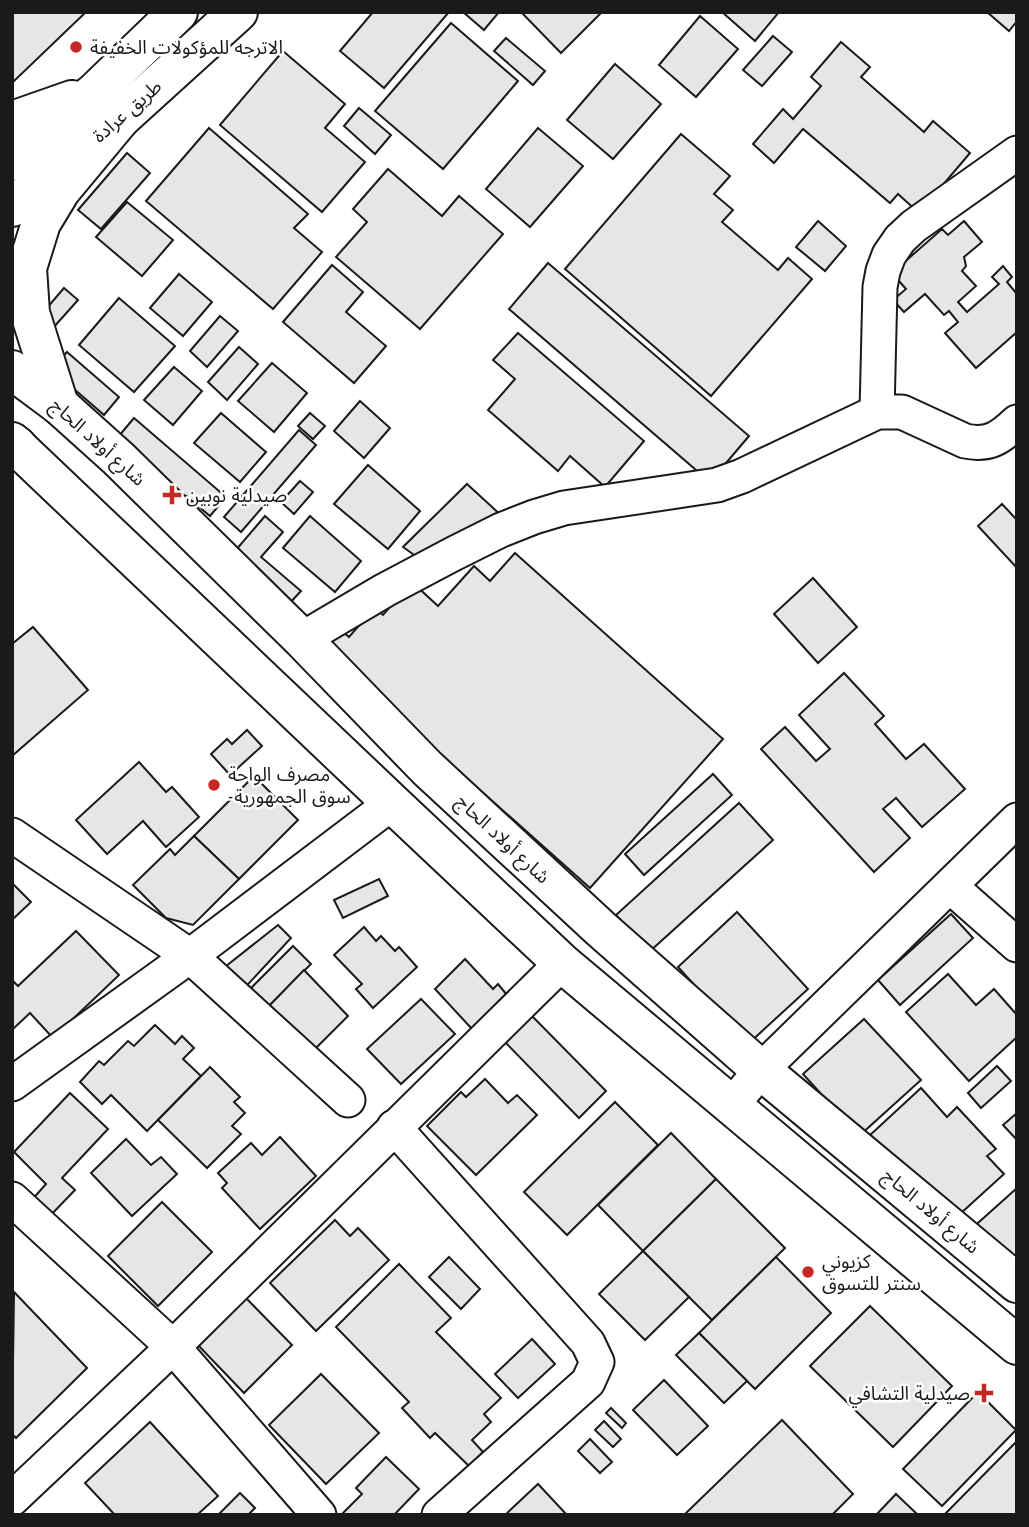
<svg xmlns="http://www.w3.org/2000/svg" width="1029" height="1527" font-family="Helvetica,'Noto Sans Arabic',sans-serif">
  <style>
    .building { fill: #e6e6e6; stroke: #1a1a1a; stroke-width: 2 }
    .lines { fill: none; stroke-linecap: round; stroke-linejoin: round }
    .minor-casing { stroke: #1a1a1a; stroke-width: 37 }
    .secondary-casing { stroke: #1a1a1a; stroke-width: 42 }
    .primary-casing { stroke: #1a1a1a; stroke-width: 42 }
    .minor { stroke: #fff; stroke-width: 33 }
    .secondary { stroke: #fff; stroke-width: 38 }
    .primary { stroke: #fff; stroke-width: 38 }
    .poi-dot { fill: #c62828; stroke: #fff; stroke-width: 2.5 }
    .labels { text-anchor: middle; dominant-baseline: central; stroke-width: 5; stroke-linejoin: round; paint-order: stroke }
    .poi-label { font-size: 19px; fill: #1a1a1a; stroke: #fff; text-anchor: start }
    .street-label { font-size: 19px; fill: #1a1a1a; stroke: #fff }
  </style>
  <rect width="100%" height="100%" fill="#fff"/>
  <g class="building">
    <path d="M12,12H86L12,83Z"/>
    <path d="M373,12H449L384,88L340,51Z"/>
    <path d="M463,12H499L484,30Z"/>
    <path d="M521,12H602L561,53Z"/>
    <path d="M722,12H779L755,41Z"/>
    <path d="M987,12H1017V21L1009,31Z"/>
    <path d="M700,16L738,49L696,97L659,65Z"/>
    <path d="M451,23L518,81L443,169L375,111Z"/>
    <path d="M773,36L792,52L762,86L743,70Z"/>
    <path d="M506,38L545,71L533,85L494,51Z"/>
    <path d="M841,42L870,67L861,77L924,132L933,121L970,153L919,213L898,194L890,203L803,129L774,163L753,144L783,109L793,119L821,86L811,77Z"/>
    <path d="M283,51L345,104L325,128L365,162L322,212L220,125Z"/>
    <path d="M615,64L661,104L613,159L567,120Z"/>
    <path d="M359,108L391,135L375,154L344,126Z"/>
    <path d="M209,128L308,214L294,228L322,252L273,309L146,201Z"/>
    <path d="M538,128L583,166L530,227L486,189Z"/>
    <path d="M681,134L730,176L714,194L733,210L722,222L778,270L788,258L812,279L711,396L565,269Z"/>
    <path d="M127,153L150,173L101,229L78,210Z"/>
    <path d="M388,169L442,216L459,196L503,234L420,329L336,257L367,222L353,209Z"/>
    <path d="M127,202L173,240L142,276L96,237Z"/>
    <path d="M818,221L846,246L825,271L796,247Z"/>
    <path d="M964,221L982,242L964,257L966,266L962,271L976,286L958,302L967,312L999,284L992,277L1003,266L1012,277L1007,282L1017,294V332L976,368L945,333L958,322L949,311L944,315L925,294L904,312L893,300L906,289L892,273L942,229L948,235Z"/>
    <path d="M548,263L749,436L710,482L509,309Z"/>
    <path d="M332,265L363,292L346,312L386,346L354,383L283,322Z"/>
    <path d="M179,274L212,302L183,336L150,308Z"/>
    <path d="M64,288L78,300L53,328L40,316Z"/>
    <path d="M119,298L175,346L134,392L79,345Z"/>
    <path d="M220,316L238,331L207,367L190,351Z"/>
    <path d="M518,333L644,441L605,487L570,456L558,471L488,410L515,379L493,360Z"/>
    <path d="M239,347L258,364L227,400L208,382Z"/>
    <path d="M67,352L119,397L104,415L51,369Z"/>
    <path d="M272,363L307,393L274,432L238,401Z"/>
    <path d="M174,367L202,391L173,425L144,400Z"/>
    <path d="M360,401L390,428L364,458L334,431Z"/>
    <path d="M221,413L266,452L240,482L194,443Z"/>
    <path d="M310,413L325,426L313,439L298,426Z"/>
    <path d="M134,418L226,497L210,516L186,496L176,508L118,437Z"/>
    <path d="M299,430L316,445L241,532L224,517Z"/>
    <path d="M368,465L420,511L388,549L334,504Z"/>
    <path d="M300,481L313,492L294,514L281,502Z"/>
    <path d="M467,484L504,518L424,562L403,547Z"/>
    <path d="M1002,504L1017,520V568L978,526Z"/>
    <path d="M265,516L283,532L261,557L301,591L287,606L230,557Z"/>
    <path d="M310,516L361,561L335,592L283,548Z"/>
    <path d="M515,553L723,739L590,888L324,651L342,631L349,637L374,608L383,615L412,582L438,606L474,566L490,581Z"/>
    <path d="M813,578L857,627L818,663L774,614Z"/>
    <path d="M33,627L88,690L12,756V644Z"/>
    <path d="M844,673L884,716L875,724L906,759L924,744L965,789L922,827L896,798L883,809L910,838L874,872L761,749L785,727L816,761L830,749L799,715Z"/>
    <path d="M247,730L262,746L230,775L211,754L227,739L232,744Z"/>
    <path d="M139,762L166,792L172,787L199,817L166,847L143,821L107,854L76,820Z"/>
    <path d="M713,774L732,795L644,875L625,854Z"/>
    <path d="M254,776L298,820L239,879L194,836Z"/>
    <path d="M739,803L773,840L649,952L616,915Z"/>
    <path d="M194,836L239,879L193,925L166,918L133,885L170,849L175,855Z"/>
    <path d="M379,879L388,896L343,918L334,900Z"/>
    <path d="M12,883L31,902L12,920Z"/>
    <path d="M737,912L808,989L748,1044L678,967Z"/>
    <path d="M951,914L973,938L900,1005L878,980Z"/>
    <path d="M278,925L291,938L237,996L216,974Z"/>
    <path d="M364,927L376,941L381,936L395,951L399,947L417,967L373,1008L356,989L362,984L334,955Z"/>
    <path d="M76,931L119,975L53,1038L30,1013L12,1030V980L18,986Z"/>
    <path d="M293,946L311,964L268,1007L250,989Z"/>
    <path d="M465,959L493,989L498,984L507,995L472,1029L435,989Z"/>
    <path d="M304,970L348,1016L312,1052L268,1007Z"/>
    <path d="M948,974L976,1005L994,989L1017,1015V1037L969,1081L906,1012Z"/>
    <path d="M421,999L455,1034L401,1084L367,1049Z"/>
    <path d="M530,1014L606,1091L579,1118L503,1040Z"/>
    <path d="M864,1019L921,1080L859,1136L803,1074Z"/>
    <path d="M155,1025L175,1044L182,1036L194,1048L183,1059L201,1076L147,1131L111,1095L102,1104L80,1082L99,1061L104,1065L128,1041L134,1046Z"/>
    <path d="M997,1066L1011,1081L981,1108L968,1093Z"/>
    <path d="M210,1067L240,1097L234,1102L245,1113L232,1126L241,1134L207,1168L158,1120Z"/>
    <path d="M485,1079L508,1103L517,1095L537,1115L476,1175L427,1126L461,1092L466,1097Z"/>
    <path d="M921,1088L947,1117L957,1107L996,1149L987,1156L1004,1174L949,1224L869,1136Z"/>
    <path d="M70,1093L108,1129L62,1178L75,1190L47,1219L30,1202L46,1184L14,1152Z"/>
    <path d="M615,1102L658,1145L567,1235L524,1192Z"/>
    <path d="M1017,1113V1140L1003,1125Z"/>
    <path d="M671,1133L716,1179L643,1251L598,1205Z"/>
    <path d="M280,1137L316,1176L260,1229L222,1188L227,1183L218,1173L251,1143L262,1155Z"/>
    <path d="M126,1139L151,1165L161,1157L177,1174L132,1216L91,1173Z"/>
    <path d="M716,1179L785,1248L712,1320L643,1251Z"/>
    <path d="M1017,1188V1267L969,1231Z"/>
    <path d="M162,1202L212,1252L158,1306L108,1256Z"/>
    <path d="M335,1220L350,1236L358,1228L389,1260L316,1331L270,1283Z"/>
    <path d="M643,1251L689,1297L645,1340L599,1294Z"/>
    <path d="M449,1257L480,1289L461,1309L429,1277Z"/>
    <path d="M776,1257L831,1313L755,1389L699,1333Z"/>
    <path d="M399,1264L451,1318L436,1332L501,1398L484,1414L491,1422L472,1440L483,1452L469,1466L435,1433L430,1438L402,1408L409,1402L336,1327Z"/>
    <path d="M14,1292L87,1368L16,1438L12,1434Z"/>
    <path d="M243,1295L292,1345L244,1393L195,1342Z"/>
    <path d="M870,1306L952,1386L893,1447L810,1366Z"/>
    <path d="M699,1333L747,1381L724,1403L676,1355Z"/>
    <path d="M532,1339L555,1364L518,1398L495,1374Z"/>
    <path d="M321,1374L379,1433L326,1484L269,1425Z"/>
    <path d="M664,1380L708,1426L677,1455L633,1410Z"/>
    <path d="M978,1392L1016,1430L942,1506L903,1469Z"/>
    <path d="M611,1408L626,1423L622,1428L606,1413Z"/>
    <path d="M782,1420L853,1494L832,1515H684Z"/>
    <path d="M604,1421L621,1439L613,1447L595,1430Z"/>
    <path d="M150,1422L218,1496L197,1515H115L85,1483Z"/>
    <path d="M590,1439L612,1462L600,1473L578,1451Z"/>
    <path d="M1017,1441V1515H944Z"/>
    <path d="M386,1457L419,1489L394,1515H341L362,1494L356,1488Z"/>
    <path d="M538,1484L567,1515H505Z"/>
    <path d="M240,1493L255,1508L248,1515H218Z"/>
    <path d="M896,1494L918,1515H876Z"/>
  </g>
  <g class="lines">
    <defs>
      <g id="minor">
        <path d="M877,412L880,287L883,271L889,255L900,239L914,226L1017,153"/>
        <path d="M302,639L385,590L453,554L501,530L534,517L564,508L717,485L742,476L877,412H902L965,441C989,446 1000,438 1017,422"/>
        <path d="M12,835L190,956L348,1100"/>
        <path d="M950,886L1017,945"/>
        <path d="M12,1084L190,956L392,803"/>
        <path d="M732,1105L761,1070L1017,820"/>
        <path d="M394,1127L588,1343L597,1362L588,1382L439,1515"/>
        <path d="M12,1199L173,1347L319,1515"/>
        <path d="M12,1499L173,1347L562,963"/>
      </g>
      <g id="secondary">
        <path d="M12,370L59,405L119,459L302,639L427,768L601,929L761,1070L1017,1283"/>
        <path d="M12,442L392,803L562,963L1017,1345"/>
      </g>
      <g id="primary">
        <path d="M12,121L72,100"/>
        <path d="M12,161L94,93L178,12"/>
        <path d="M12,207L120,119L238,12"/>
        <path d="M59,405L30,313L27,268L41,223L61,190L120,119"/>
        <path d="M12,444L17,446"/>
      </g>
    </defs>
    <use href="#minor" class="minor-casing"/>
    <use href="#secondary" class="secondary-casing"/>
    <use href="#primary" class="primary-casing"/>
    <use href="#minor" class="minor"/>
    <use href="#secondary" class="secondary"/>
    <use href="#primary" class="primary"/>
  </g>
  <g class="poi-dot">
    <circle cx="76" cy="47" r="7"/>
    <path d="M168.5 484.5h7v7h7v7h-7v7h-7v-7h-7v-7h7z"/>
    <circle cx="214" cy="785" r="7"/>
    <circle cx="808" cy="1272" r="7"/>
    <path d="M980.5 1382.5h7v7h7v7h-7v7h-7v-7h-7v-7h7z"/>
  </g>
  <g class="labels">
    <g class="poi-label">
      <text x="90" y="47">الاترجه للمؤكولات الخفيفة</text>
      <text x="186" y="495">صيدلية نوبين</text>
      <text x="228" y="774">مصرف الواحة<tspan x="228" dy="22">-سوق الجمهورية</tspan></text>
      <text x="822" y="1261">كزيوني<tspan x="822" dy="22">سنتر للتسوق</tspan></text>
      <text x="970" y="1393" text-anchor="end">صيدلية التشافي</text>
    </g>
    <g class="street-label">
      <text transform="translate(127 111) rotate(-41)">طريق عرادة</text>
      <text transform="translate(98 442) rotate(42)">شارع أولاد الحاج</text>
      <text transform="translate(503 839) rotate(43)">شارع أولاد الحاج</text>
      <text transform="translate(931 1211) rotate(40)">شارع أولاد الحاج</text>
    </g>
  </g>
  <rect width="1029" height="1527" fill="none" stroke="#1a1a1a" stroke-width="28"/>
</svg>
